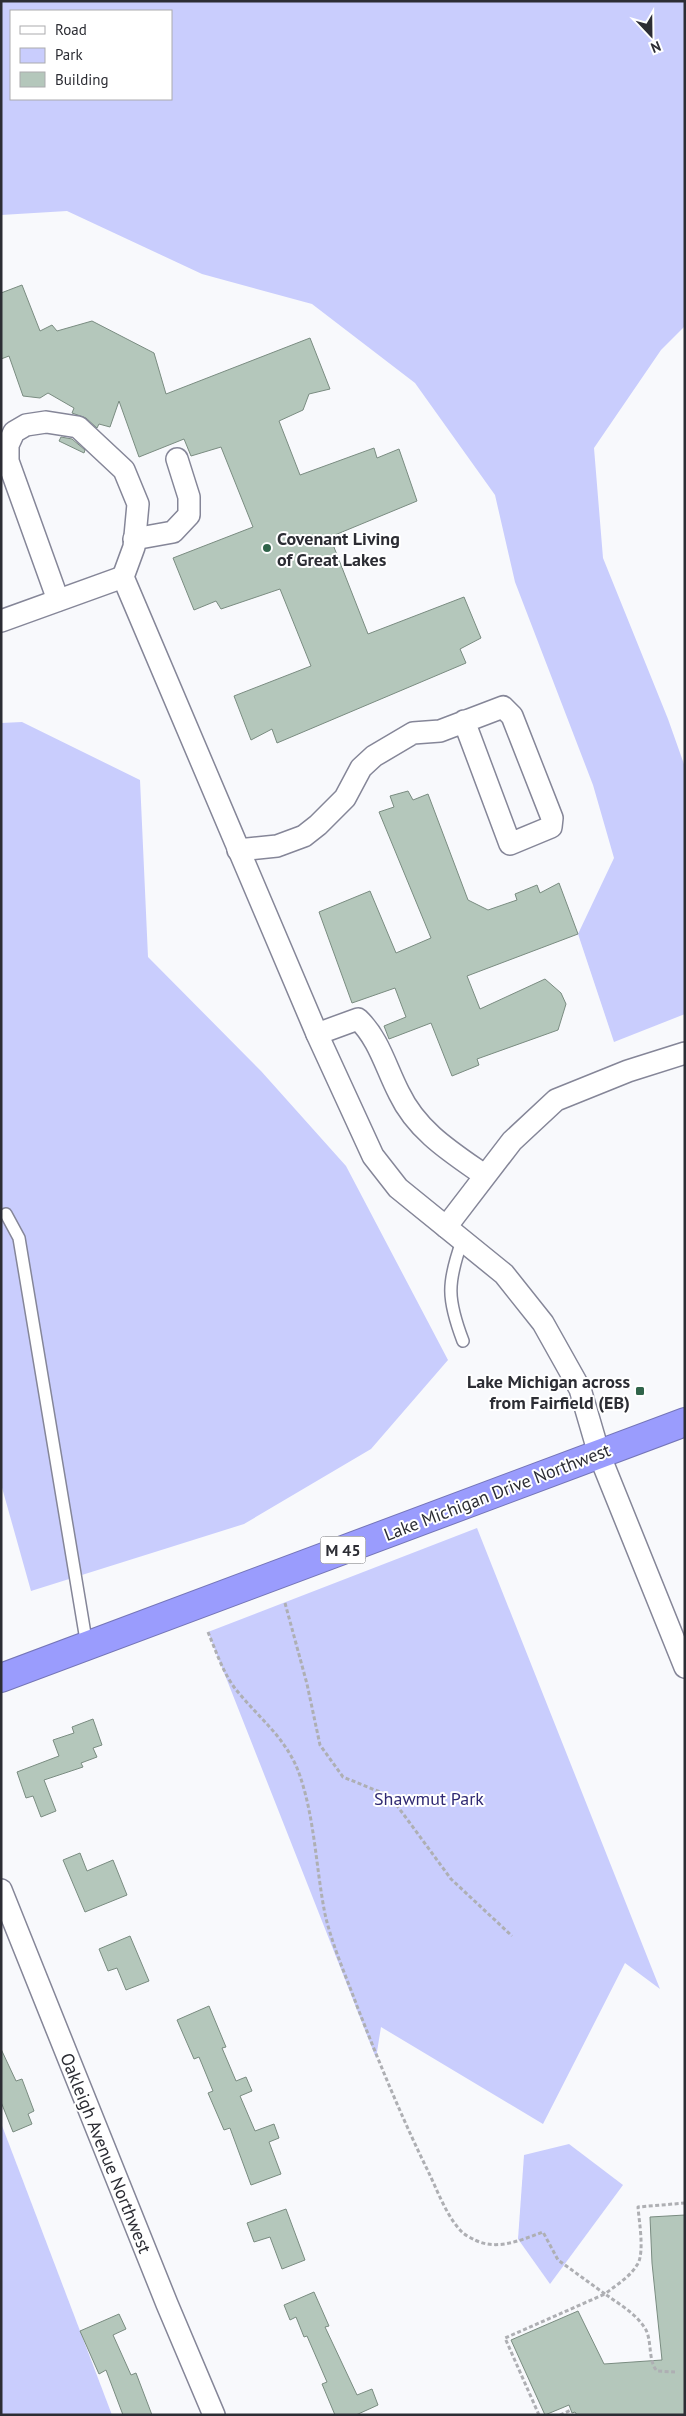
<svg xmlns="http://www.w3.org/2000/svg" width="686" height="2416" font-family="'PT Sans',sans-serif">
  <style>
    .green { fill: #c9cdfd; fill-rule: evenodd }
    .building { fill: #b4c7bb; stroke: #7a8c81 }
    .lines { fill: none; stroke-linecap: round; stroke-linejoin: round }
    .lane-casing { stroke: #858698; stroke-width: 14 }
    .street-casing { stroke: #858698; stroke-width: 24 }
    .highway-casing { stroke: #7475b7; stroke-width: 30 }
    .path { stroke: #aeafb3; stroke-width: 3; stroke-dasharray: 4 2.5; stroke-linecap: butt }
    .lane { stroke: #fff; stroke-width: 11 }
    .street { stroke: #fff; stroke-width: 21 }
    .highway { stroke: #9a9cfd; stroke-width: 28 }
    .poi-dot { fill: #30644a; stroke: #fff; stroke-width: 2 }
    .labels { text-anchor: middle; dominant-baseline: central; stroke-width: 4; stroke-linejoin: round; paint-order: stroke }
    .shield { fill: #fff; stroke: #6b6c71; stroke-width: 1 }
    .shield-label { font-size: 16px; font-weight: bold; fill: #2c2d34 }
    .poi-label { font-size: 18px; font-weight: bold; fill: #2c2d34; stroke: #fff; text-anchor: start }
    .street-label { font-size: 18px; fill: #2c2d34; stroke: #fff }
    .park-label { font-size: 18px; fill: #2f2973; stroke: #fff }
  </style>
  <rect width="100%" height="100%" fill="#f8f9fc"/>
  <g class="green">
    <path d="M1,1H685V326L661,350L594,448L603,558L668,719L685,767V1014L614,1042L578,934L614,858L593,785L515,582L495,495L415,383L312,304L202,274L67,211L1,215ZM11,11H171V99H11Z"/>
    <path d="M22,722L140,780L148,957L261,1071L346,1166L448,1360L371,1449L244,1524L31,1591L1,1484V723Z"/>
    <path d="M477,1528L660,1989L625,1963L543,2124L381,2027L376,2058L208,1632Z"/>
    <path d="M1,2123L112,2415H1Z"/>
    <path d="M569,2144L623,2185L550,2284L518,2239L524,2155Z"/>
  </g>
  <g class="building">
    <path d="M22,285L40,331L52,325L57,331L92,321L154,353L166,394L310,338L330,389L309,394L303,410L279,421L300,475L374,448L377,458L399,449L417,501L330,537L368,634L464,597L481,638L460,649L466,663L277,743L272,729L251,740L234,696L311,666L280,589L221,609L216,601L194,610L173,558L253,527L221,447L191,456L184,439L139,457L119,401L110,427L99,424L97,428L86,418L72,413L74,408L48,393L40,398L23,396L9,356L1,359V293Z"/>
    <path d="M61,437L72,439L85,450L84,453L59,441Z"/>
    <path d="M408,791L413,800L428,794L468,900L488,910L517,900L515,894L537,885L540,893L559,883L578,934L467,976L480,1009L545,979L561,993L566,1004L558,1030L477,1059L479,1065L452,1076L431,1023L389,1039L384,1026L406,1017L395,988L352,1003L319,912L370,891L396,953L431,938L379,812L394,807L390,796Z"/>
    <path d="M93,1719L102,1745L93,1748L97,1757L81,1763L83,1767L44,1780L56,1811L41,1817L33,1796L26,1798L17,1772L59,1756L53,1740L74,1733L72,1727Z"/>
    <path d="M80,1853L87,1871L113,1860L127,1895L85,1912L63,1860Z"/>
    <path d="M130,1936L149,1981L126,1990L117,1968L108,1971L99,1949Z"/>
    <path d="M209,2006L226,2047L222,2048L236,2081L246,2077L252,2091L240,2096L255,2131L274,2124L279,2138L269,2142L281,2174L251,2185L230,2128L224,2130L208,2093L213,2091L199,2057L194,2059L177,2020Z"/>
    <path d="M1,2049L16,2081L22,2079L34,2111L28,2114L32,2124L13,2132L1,2102Z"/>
    <path d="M286,2209L305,2260L282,2269L270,2237L254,2242L247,2223Z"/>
    <path d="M685,2215V2415H577L575,2412L572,2413L569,2405L545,2415L511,2340L578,2311L604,2364L662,2360L652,2263L650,2217Z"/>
    <path d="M314,2292L329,2326L325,2327L357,2395L372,2389L378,2405L356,2415H335L322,2384L327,2382L307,2336L304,2337L296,2317L290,2320L284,2305Z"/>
    <path d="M119,2314L126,2329L113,2335L131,2375L136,2373L152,2415H123L106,2370L99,2374L80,2331Z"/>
  </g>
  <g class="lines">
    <defs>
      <g id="lane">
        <path d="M6,1214L19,1238L87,1646"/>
        <path d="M462,1241C447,1283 447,1299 463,1341"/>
      </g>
      <g id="street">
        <path d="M134,539L173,532L189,515V497L177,459"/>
        <path d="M58,600L8,461V445L14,432L26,425L46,422L78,427L124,470L138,504L134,547L123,577L317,1034L373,1156L398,1188L504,1274L543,1323L580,1389L599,1454L685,1667"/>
        <path d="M1,621L123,577"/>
        <path d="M238,850L277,846L304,836L318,825L345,798L361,768L374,756L413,733L440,731L503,707L512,716L552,818L551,827L510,844L464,721"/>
        <path d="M317,1034L358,1019C379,1039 386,1068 399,1093C417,1131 451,1152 484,1175"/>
        <path d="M446,1227L512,1141L556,1100L628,1071L685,1053"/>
        <path d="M1,1890L167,2304L214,2415"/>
      </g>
      <path id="highway" d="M1,1678L685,1422"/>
    </defs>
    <use href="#lane" class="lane-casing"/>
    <use href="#street" class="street-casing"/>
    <use href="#highway" class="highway-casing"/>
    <g class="path">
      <path d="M285,1603L307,1684L320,1745L343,1777L390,1796L451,1879L512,1936"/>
      <path d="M208,1632C216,1651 224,1676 238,1692C261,1720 288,1740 300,1776C315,1820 316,1869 325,1914C332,1945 346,1976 357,2006C379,2062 401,2116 427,2169C437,2189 446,2216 462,2232C465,2235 471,2238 475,2240C497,2251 521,2240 543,2232L558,2260L605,2294C616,2285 630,2277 637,2265C645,2254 639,2221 638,2207L685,2203"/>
      <path d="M539,2415L505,2338L605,2294C619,2304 637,2314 646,2330C652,2342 648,2361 657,2371L675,2372"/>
      <path d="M560,2415L571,2410"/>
    </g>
    <use href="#lane" class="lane"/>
    <use href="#street" class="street"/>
    <use href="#highway" class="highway"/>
  </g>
  <g class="poi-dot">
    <circle cx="267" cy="548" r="5"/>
    <rect x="635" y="1386" width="10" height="10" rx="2.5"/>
  </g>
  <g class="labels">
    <rect class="shield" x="320.5" y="1536.5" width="45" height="27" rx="4"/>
    <g class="shield-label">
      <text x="343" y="1550">M 45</text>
    </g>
    <g class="poi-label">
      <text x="277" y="538">Covenant Living<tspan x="277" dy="21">of Great Lakes</tspan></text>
      <text x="630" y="1381" text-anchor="end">Lake Michigan across<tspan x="630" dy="21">from Fairfield (EB)</tspan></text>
    </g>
    <g class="street-label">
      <text transform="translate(497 1492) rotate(-21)">Lake Michigan Drive Northwest</text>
      <text transform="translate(106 2153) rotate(68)">Oakleigh Avenue Northwest</text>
    </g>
    <g class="park-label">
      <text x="429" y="1798">Shawmut Park</text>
    </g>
  </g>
  <rect width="686" height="2416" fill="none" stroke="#2c2d34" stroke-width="5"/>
  <rect x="10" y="10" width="162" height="90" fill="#ffffff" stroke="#ababae"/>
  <rect x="20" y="26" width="25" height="8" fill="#ffffff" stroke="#ababae"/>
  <text x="55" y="35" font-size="15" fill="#2c2d34">Road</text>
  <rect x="20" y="48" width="25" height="15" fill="#c9cdfd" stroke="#ababae"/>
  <text x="55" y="60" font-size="15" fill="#2c2d34">Park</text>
  <rect x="20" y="72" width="25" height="15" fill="#b4c7bb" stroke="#ababae"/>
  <text x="55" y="85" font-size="15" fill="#2c2d34">Building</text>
  <g transform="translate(651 35) rotate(158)" stroke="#ffffff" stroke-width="4" paint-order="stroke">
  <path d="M0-4L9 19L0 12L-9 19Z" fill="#2c2d34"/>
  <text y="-8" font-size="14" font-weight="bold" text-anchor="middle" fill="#2c2d34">N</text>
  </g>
</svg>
